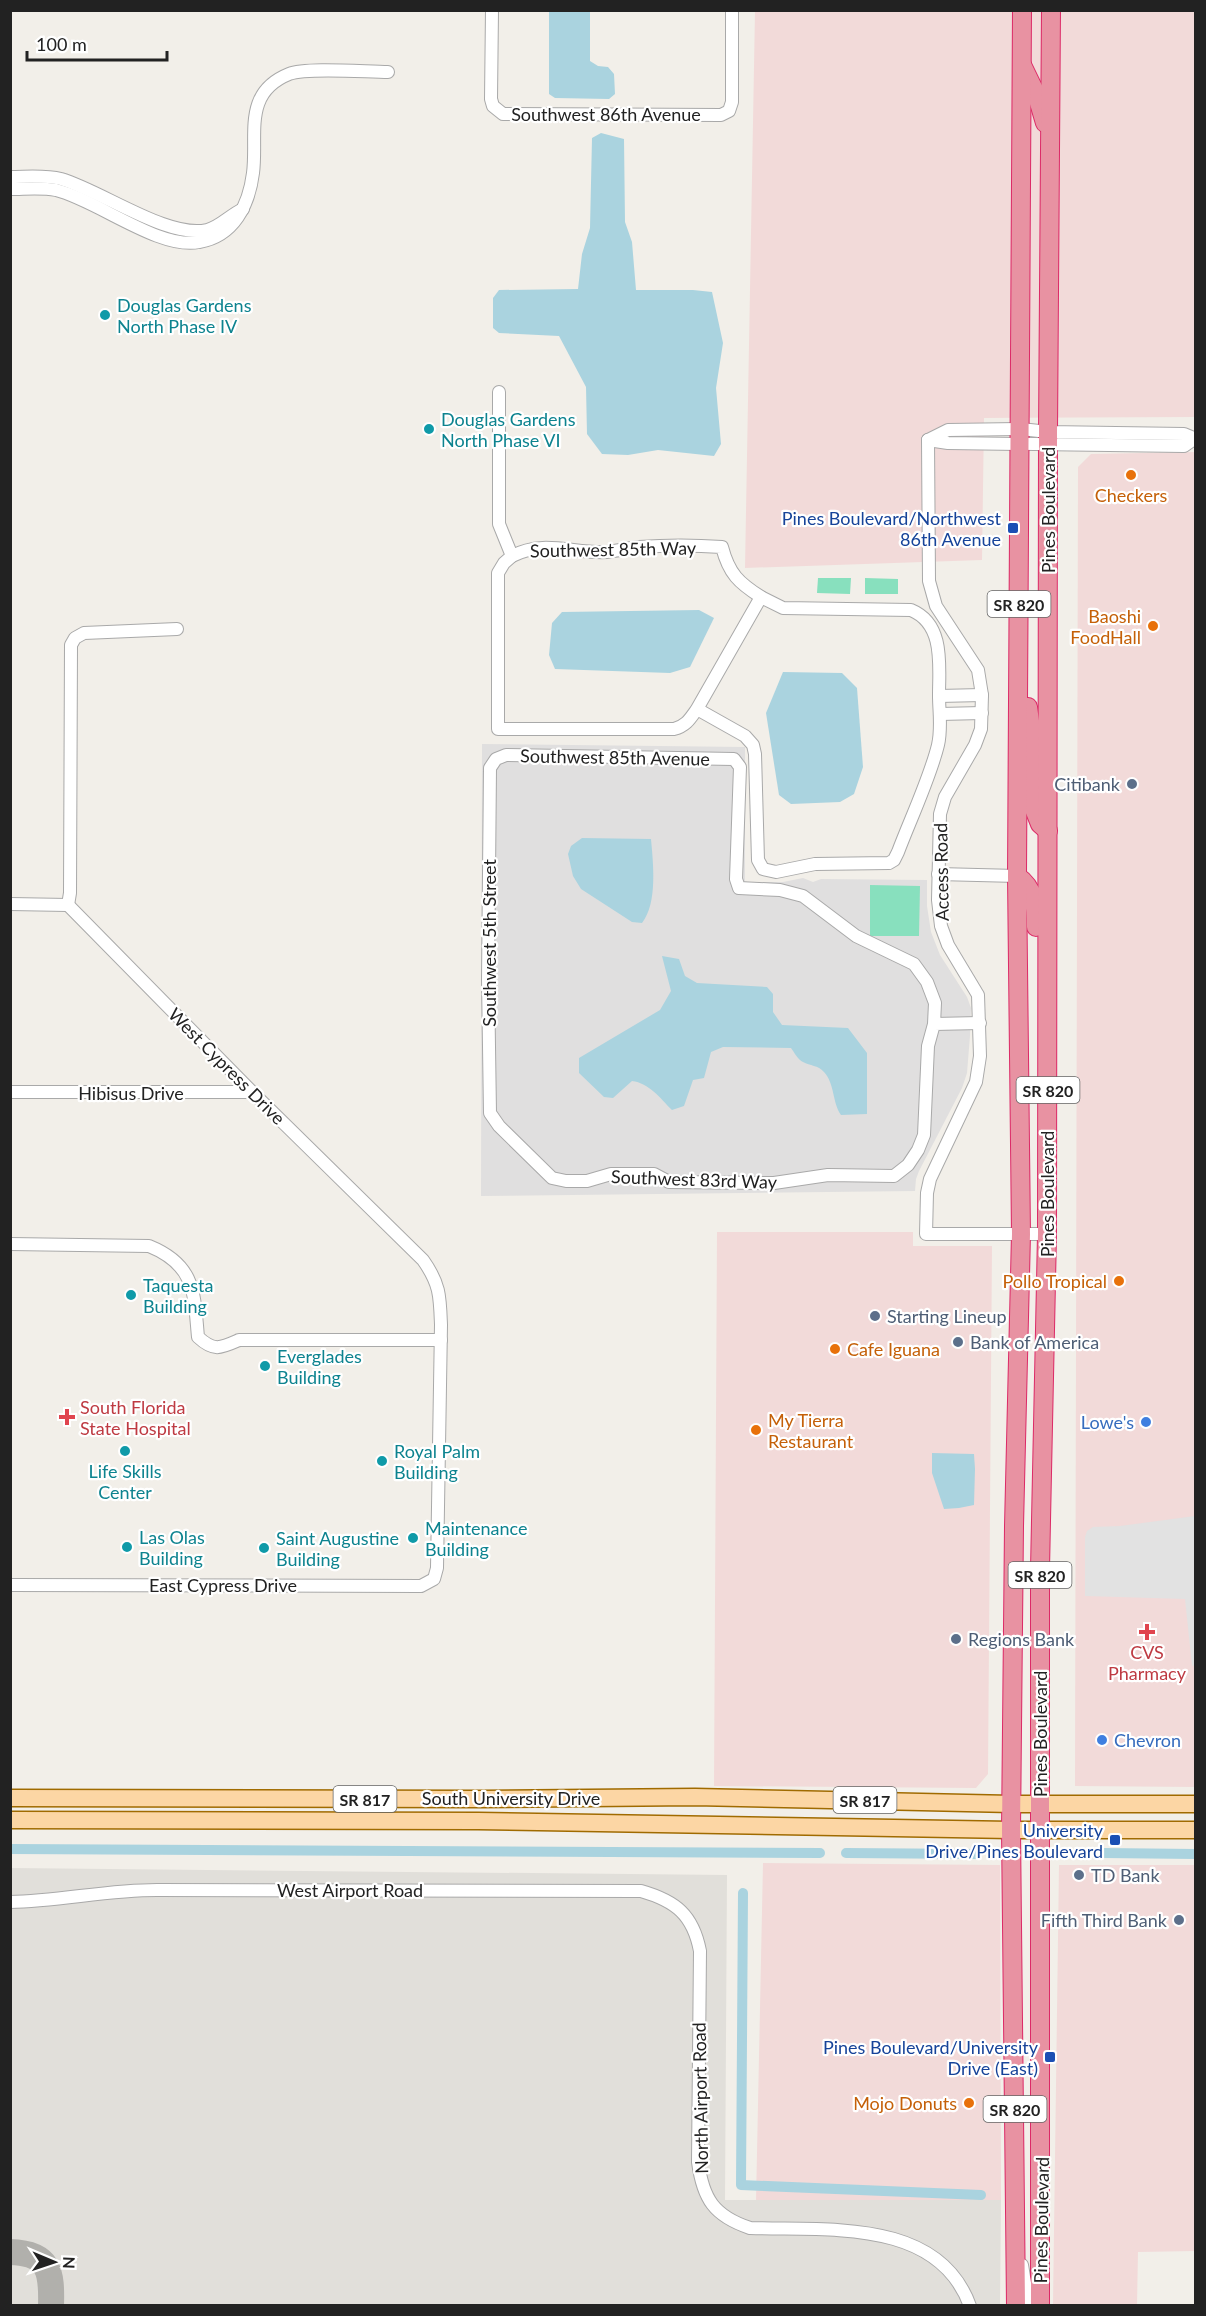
<svg xmlns="http://www.w3.org/2000/svg" width="1206" height="2316" font-family="Lato,sans-serif">
  <style>
    .residential { fill: #e0dfdf }
    .commercial { fill: #f2dad9 }
    .airport { fill: #e1dfda }
    .pitch { fill: #88e0be }
    .parking { fill: #e2e2e2 }
    .water { fill: #aad3df }
    .lines { fill: none; stroke-linecap: round; stroke-linejoin: round }
    .canal { stroke: #aad3df; stroke-width: 10 }
    .taxiway { stroke: #b1b0ac; stroke-width: 26 }
    .minor-casing { stroke: #a9a9a9; stroke-width: 14 }
    .major-casing { stroke: #a06b00; stroke-width: 19 }
    .highway-casing { stroke: #dc2a67; stroke-width: 20 }
    .minor { stroke: #fff; stroke-width: 12 }
    .major { stroke: #fcd6a4; stroke-width: 16 }
    .highway { stroke: #e892a2; stroke-width: 18 }
    .culture-dot { fill: #0f9aa8; stroke: #fff; stroke-width: 2 }
    .food-dot { fill: #e8710a; stroke: #fff; stroke-width: 2 }
    .transit-dot { fill: #1a4fb4; stroke: #fff; stroke-width: 2 }
    .service-dot { fill: #5c6f8a; stroke: #fff; stroke-width: 2 }
    .health-dot { fill: #e0444e; stroke: #fff; stroke-width: 2 }
    .shop-dot { fill: #3f7fe0; stroke: #fff; stroke-width: 2 }
    .labels { text-anchor: middle; dominant-baseline: central; stroke-width: 4.5; stroke-linejoin: round; paint-order: stroke }
    .shield { fill: #fff; stroke: #646464; stroke-width: 1.5 }
    .shield-label { font-size: 16px; font-weight: bold; fill: #222 }
    .street-label { font-size: 18px; fill: #222; stroke: #fff }
    .culture-label { font-size: 18px; fill: #0d838f; stroke: #fff; text-anchor: start }
    .food-label { font-size: 18px; fill: #c56008; stroke: #fff; text-anchor: end }
    .transit-label { font-size: 18px; fill: #164399; stroke: #fff; text-anchor: end }
    .service-label { font-size: 18px; fill: #4e5e75; stroke: #fff; text-anchor: start }
    .health-label { font-size: 18px; fill: #be3a42; stroke: #fff; text-anchor: start }
    .shop-label { font-size: 18px; fill: #366cbe; stroke: #fff; text-anchor: end }
  </style>
  <rect width="100%" height="100%" fill="#f2efe9"/>
  <path class="residential" d="M482,744L745,747V882H783L803,878L813,882L821,879L927,880V906L931,932L940,955L967,997L971,1008L970,1036L967,1073L962,1088L919,1171L916,1179L915,1191L481,1196Z"/>
  <g class="commercial">
    <path d="M755,11H1195V417L984,418L982,560L745,568Z"/>
    <path d="M1195,452V1787L1075,1786L1078,467L1091,454Z"/>
    <path d="M717,1232H913V1246H992L988,1774L976,1788L714,1786Z"/>
    <path d="M763,1863L1000,1865L1001,2200L756,2201Z"/>
    <path d="M1059,1865H1195V2251L1138,2252L1137,2305H1053Z"/>
  </g>
  <path class="airport" d="M11,1868L727,1875L725,2200H1001L1000,2305L11,2306Z"/>
  <g class="pitch">
    <path d="M818,578H851L850,594L817,593Z"/>
    <path d="M865,578L898,579V594H865Z"/>
    <path d="M870,885L920,886L919,936H870Z"/>
  </g>
  <path class="parking" d="M1195,1516L1196,1665L1192,1666L1185,1599L1085,1596V1537L1087,1531L1093,1527L1120,1526Z"/>
  <g class="water">
    <path d="M549,11H590V61L598,66L608,67L614,74L615,94L609,99L555,98L549,94Z"/>
    <path d="M601,133L624,139L625,222L632,242L636,290H693L712,292L723,343L716,388L721,444L714,456L658,450L628,455L602,454L587,434L586,387L559,336L499,333L493,328V298L499,290L578,289L582,254L590,228L592,138Z"/>
    <path d="M699,610L714,618L690,667L670,673L555,669L549,655L552,623L562,612Z"/>
    <path d="M783,672L842,673L857,688L863,767L854,794L840,802L791,804L779,795L766,713Z"/>
    <path d="M582,838L651,839C653,862 658,903 642,923L632,922L581,889L573,876L568,854L571,846Z"/>
    <path d="M662,956L679,959L685,976L697,983L767,987L773,994V1012L782,1025L848,1028L867,1053V1114L841,1115C832,1102 835,1084 824,1072C818,1065 810,1066 803,1062C798,1060 794,1052 791,1048L723,1047L711,1052L704,1078L693,1080L684,1106L672,1110C660,1098 649,1083 632,1081L613,1098L604,1097L579,1073V1058L660,1010L671,991Z"/>
    <path d="M932,1453L974,1454L975,1469L974,1505L959,1508L944,1509L932,1473Z"/>
  </g>
  <g class="lines">
    <g class="canal">
      <path d="M10,1849L820,1853"/>
      <path d="M846,1853L977,1854"/>
      <path d="M1103,1853L1196,1854"/>
      <path d="M743,1893L741,2185L981,2195"/>
    </g>
    <path class="taxiway" d="M10,2252C50,2253 52,2272 51,2306"/>
    <defs>
      <g id="minor">
        <path d="M492,10L491,99L493,106L503,114L721,115L729,111L732,102V10"/>
        <path d="M10,177C27,177 45,175 61,179C102,191 168,239 207,230C220,227 230,215 243,209"/>
        <path d="M10,189C25,189 41,187 56,190C97,200 159,250 199,242C234,236 249,205 253,173C258,135 242,93 289,74C306,67 366,72 388,72"/>
        <path d="M499,392V524L512,556L504,563L498,573V729H674C686,726 690,719 697,709L761,597L783,608L911,610C945,624 939,666 939,695C939,712 942,728 938,745C930,778 910,820 898,852L894,860L889,863L815,864L776,872L763,869L758,860L755,754L753,745L745,736L697,709"/>
        <path d="M928,440L929,581L936,606L978,670L982,695L981,729L975,745L945,797L940,814L938,900L941,926L948,945L978,995L980,1056L976,1082L930,1179L927,1193L926,1234H1047"/>
        <path d="M928,440L948,430L1021,429L1048,432L1184,434L1196,439"/>
        <path d="M928,440L948,443L1184,446L1194,439"/>
        <path d="M512,556C544,539 574,554 607,552C617,551 628,548 639,547C666,545 695,545 722,547C729,574 739,583 761,597"/>
        <path d="M939,696L982,695"/>
        <path d="M940,714L982,713"/>
        <path d="M938,874L1017,876"/>
        <path d="M10,904L68,905"/>
        <path d="M68,905L70,893L71,645L75,638L84,633L177,629"/>
        <path d="M934,1024L928,1046L924,1135L918,1150L908,1165L894,1176L828,1175L774,1183L669,1182L654,1174H611L587,1181H566L552,1178L499,1126L490,1113L488,980L490,768L496,759L506,755L734,759L740,767L736,879L739,888L780,890L803,896L856,936L914,964L927,982L935,1003L934,1024L980,1023"/>
        <path d="M10,1092H252"/>
        <path d="M10,1244L149,1246C196,1265 194,1294 198,1337C214,1352 221,1348 239,1340H441"/>
        <path d="M10,1585L421,1586L434,1579L437,1568L441,1325C440,1296 440,1284 423,1260L252,1092L68,905"/>
        <path d="M10,1902C60,1901 107,1890 157,1890L641,1891C676,1901 693,1915 700,1951L698,2162C703,2199 714,2216 750,2228C825,2231 938,2217 970,2306"/>
        <path d="M1022,2265L1026,2289V2306"/>
      </g>
      <g id="major">
        <path d="M10,1798L481,1799L695,1797L1012,1804H1196"/>
        <path d="M10,1820L478,1821L1011,1830H1196"/>
      </g>
      <g id="highway">
        <path d="M1022,65L1037,96L1045,123"/>
        <path d="M1028,707L1032,736L1034,809L1040,824L1048,831"/>
        <path d="M1017,876C1035,888 1036,907 1036,927"/>
        <path d="M1016,2306L1011,1830L1014,1526L1021,1234L1017,876L1022,10"/>
        <path d="M1040,2306V1569L1047,1234L1048,432L1051,10"/>
      </g>
    </defs>
    <use href="#minor" class="minor-casing"/>
    <use href="#major" class="major-casing"/>
    <use href="#highway" class="highway-casing"/>
    <use href="#minor" class="minor"/>
    <use href="#major" class="major"/>
    <use href="#highway" class="highway"/>
  </g>
  <g class="culture-dot">
    <circle cx="105" cy="315" r="6"/>
    <circle cx="429" cy="429" r="6"/>
    <circle cx="131" cy="1295" r="6"/>
    <circle cx="265" cy="1366" r="6"/>
    <circle cx="125" cy="1451" r="6"/>
    <circle cx="382" cy="1461" r="6"/>
    <circle cx="413" cy="1538" r="6"/>
    <circle cx="127" cy="1547" r="6"/>
    <circle cx="264" cy="1548" r="6"/>
  </g>
  <g class="food-dot">
    <circle cx="1131" cy="475" r="6"/>
    <circle cx="1153" cy="626" r="6"/>
    <circle cx="1119" cy="1281" r="6"/>
    <circle cx="835" cy="1349" r="6"/>
    <circle cx="756" cy="1430" r="6"/>
    <circle cx="969" cy="2103" r="6"/>
  </g>
  <g class="transit-dot">
    <rect x="1007" y="522" width="12" height="12" rx="3"/>
    <rect x="1109" y="1834" width="12" height="12" rx="3"/>
    <rect x="1044" y="2051" width="12" height="12" rx="3"/>
  </g>
  <g class="service-dot">
    <circle cx="1132" cy="784" r="6"/>
    <circle cx="875" cy="1316" r="6"/>
    <circle cx="958" cy="1342" r="6"/>
    <circle cx="956" cy="1639" r="6"/>
    <circle cx="1079" cy="1875" r="6"/>
    <circle cx="1179" cy="1920" r="6"/>
  </g>
  <g class="health-dot">
    <path d="M64 1408h6v6h6v6h-6v6h-6v-6h-6v-6h6z"/>
    <path d="M1144 1623h6v6h6v6h-6v6h-6v-6h-6v-6h6z"/>
  </g>
  <g class="shop-dot">
    <circle cx="1146" cy="1422" r="6"/>
    <circle cx="1102" cy="1740" r="6"/>
  </g>
  <g class="labels">
    <g class="shield">
      <rect x="987.5" y="591" width="63" height="26" rx="4.5"/>
      <rect x="1016.5" y="1077" width="63" height="26" rx="4.5"/>
      <rect x="1008.5" y="1562" width="63" height="26" rx="4.5"/>
      <rect x="333.5" y="1786" width="63" height="26" rx="4.5"/>
      <rect x="833.5" y="1787" width="63" height="26" rx="4.5"/>
      <rect x="983.5" y="2096" width="63" height="26" rx="4.5"/>
    </g>
    <g class="shield-label">
      <text x="1019" y="604">SR 820</text>
      <text x="1048" y="1090">SR 820</text>
      <text x="1040" y="1575">SR 820</text>
      <text x="365" y="1799">SR 817</text>
      <text x="865" y="1800">SR 817</text>
      <text x="1015" y="2109">SR 820</text>
    </g>
    <g class="street-label">
      <text x="606" y="114">Southwest 86th Avenue</text>
      <text transform="translate(1048 510) rotate(-90)">Pines Boulevard</text>
      <text transform="translate(613 549) rotate(-1)">Southwest 85th Way</text>
      <text transform="translate(615 757) rotate(1)">Southwest 85th Avenue</text>
      <text transform="translate(941 872) rotate(-91)">Access Road</text>
      <text transform="translate(489 943) rotate(-90)">Southwest 5th Street</text>
      <text transform="translate(227 1066) rotate(45)">West Cypress Drive</text>
      <text x="131" y="1093">Hibisus Drive</text>
      <text transform="translate(694 1179) rotate(2)">Southwest 83rd Way</text>
      <text transform="translate(1047 1194) rotate(-90)">Pines Boulevard</text>
      <text x="223" y="1585">East Cypress Drive</text>
      <text transform="translate(1040 1734) rotate(-90)">Pines Boulevard</text>
      <text x="511" y="1798">South University Drive</text>
      <text x="350" y="1890">West Airport Road</text>
      <text transform="translate(700 2098) rotate(-91)">North Airport Road</text>
      <text transform="translate(1041 2220) rotate(-89)">Pines Boulevard</text>
    </g>
    <g class="culture-label">
      <text x="117" y="305">Douglas Gardens<tspan x="117" dy="21">North Phase IV</tspan></text>
      <text x="441" y="419">Douglas Gardens<tspan x="441" dy="21">North Phase VI</tspan></text>
      <text x="143" y="1285">Taquesta<tspan x="143" dy="21">Building</tspan></text>
      <text x="277" y="1356">Everglades<tspan x="277" dy="21">Building</tspan></text>
      <text x="394" y="1451">Royal Palm<tspan x="394" dy="21">Building</tspan></text>
      <text x="125" y="1471" text-anchor="middle">Life Skills<tspan x="125" dy="21">Center</tspan></text>
      <text x="425" y="1528">Maintenance<tspan x="425" dy="21">Building</tspan></text>
      <text x="139" y="1537">Las Olas<tspan x="139" dy="21">Building</tspan></text>
      <text x="276" y="1538">Saint Augustine<tspan x="276" dy="21">Building</tspan></text>
    </g>
    <g class="food-label">
      <text x="1131" y="495" text-anchor="middle">Checkers</text>
      <text x="1141" y="616">Baoshi<tspan x="1141" dy="21">FoodHall</tspan></text>
      <text x="1107" y="1281">Pollo Tropical</text>
      <text x="847" y="1349" text-anchor="start">Cafe Iguana</text>
      <text x="768" y="1420" text-anchor="start">My Tierra<tspan x="768" dy="21">Restaurant</tspan></text>
      <text x="957" y="2103">Mojo Donuts</text>
    </g>
    <g class="transit-label">
      <text x="1001" y="518">Pines Boulevard/Northwest<tspan x="1001" dy="21">86th Avenue</tspan></text>
      <text x="1103" y="1830">University<tspan x="1103" dy="21">Drive/Pines Boulevard</tspan></text>
      <text x="1038" y="2047">Pines Boulevard/University<tspan x="1038" dy="21">Drive (East)</tspan></text>
    </g>
    <g class="service-label">
      <text x="1120" y="784" text-anchor="end">Citibank</text>
      <text x="887" y="1316">Starting Lineup</text>
      <text x="970" y="1342">Bank of America</text>
      <text x="968" y="1639">Regions Bank</text>
      <text x="1091" y="1875">TD Bank</text>
      <text x="1167" y="1920" text-anchor="end">Fifth Third Bank</text>
    </g>
    <g class="health-label">
      <text x="80" y="1407">South Florida<tspan x="80" dy="21">State Hospital</tspan></text>
      <text x="1147" y="1652" text-anchor="middle">CVS<tspan x="1147" dy="21">Pharmacy</tspan></text>
    </g>
    <g class="shop-label">
      <text x="1134" y="1422">Lowe's</text>
      <text x="1114" y="1740" text-anchor="start">Chevron</text>
    </g>
  </g>
  <rect width="1206" height="2316" fill="none" stroke="#222222" stroke-width="24"/>
  <g transform="translate(54 2262) rotate(92)" stroke="#ffffff" stroke-width="4.5" paint-order="stroke">
  <path d="M0-4.5L10 22L0 15L-10 22Z" fill="#222222"/>
  <text y="-9" font-size="16" font-weight="bold" text-anchor="middle" fill="#222222">N</text>
  </g>
  <path d="M27 51v9h140v-9" fill="none" stroke="#222222" stroke-width="3"/>
  <text x="36" y="51" font-size="18" fill="#222222" stroke="#ffffff" stroke-width="4.5" paint-order="stroke">100 m</text>
</svg>
